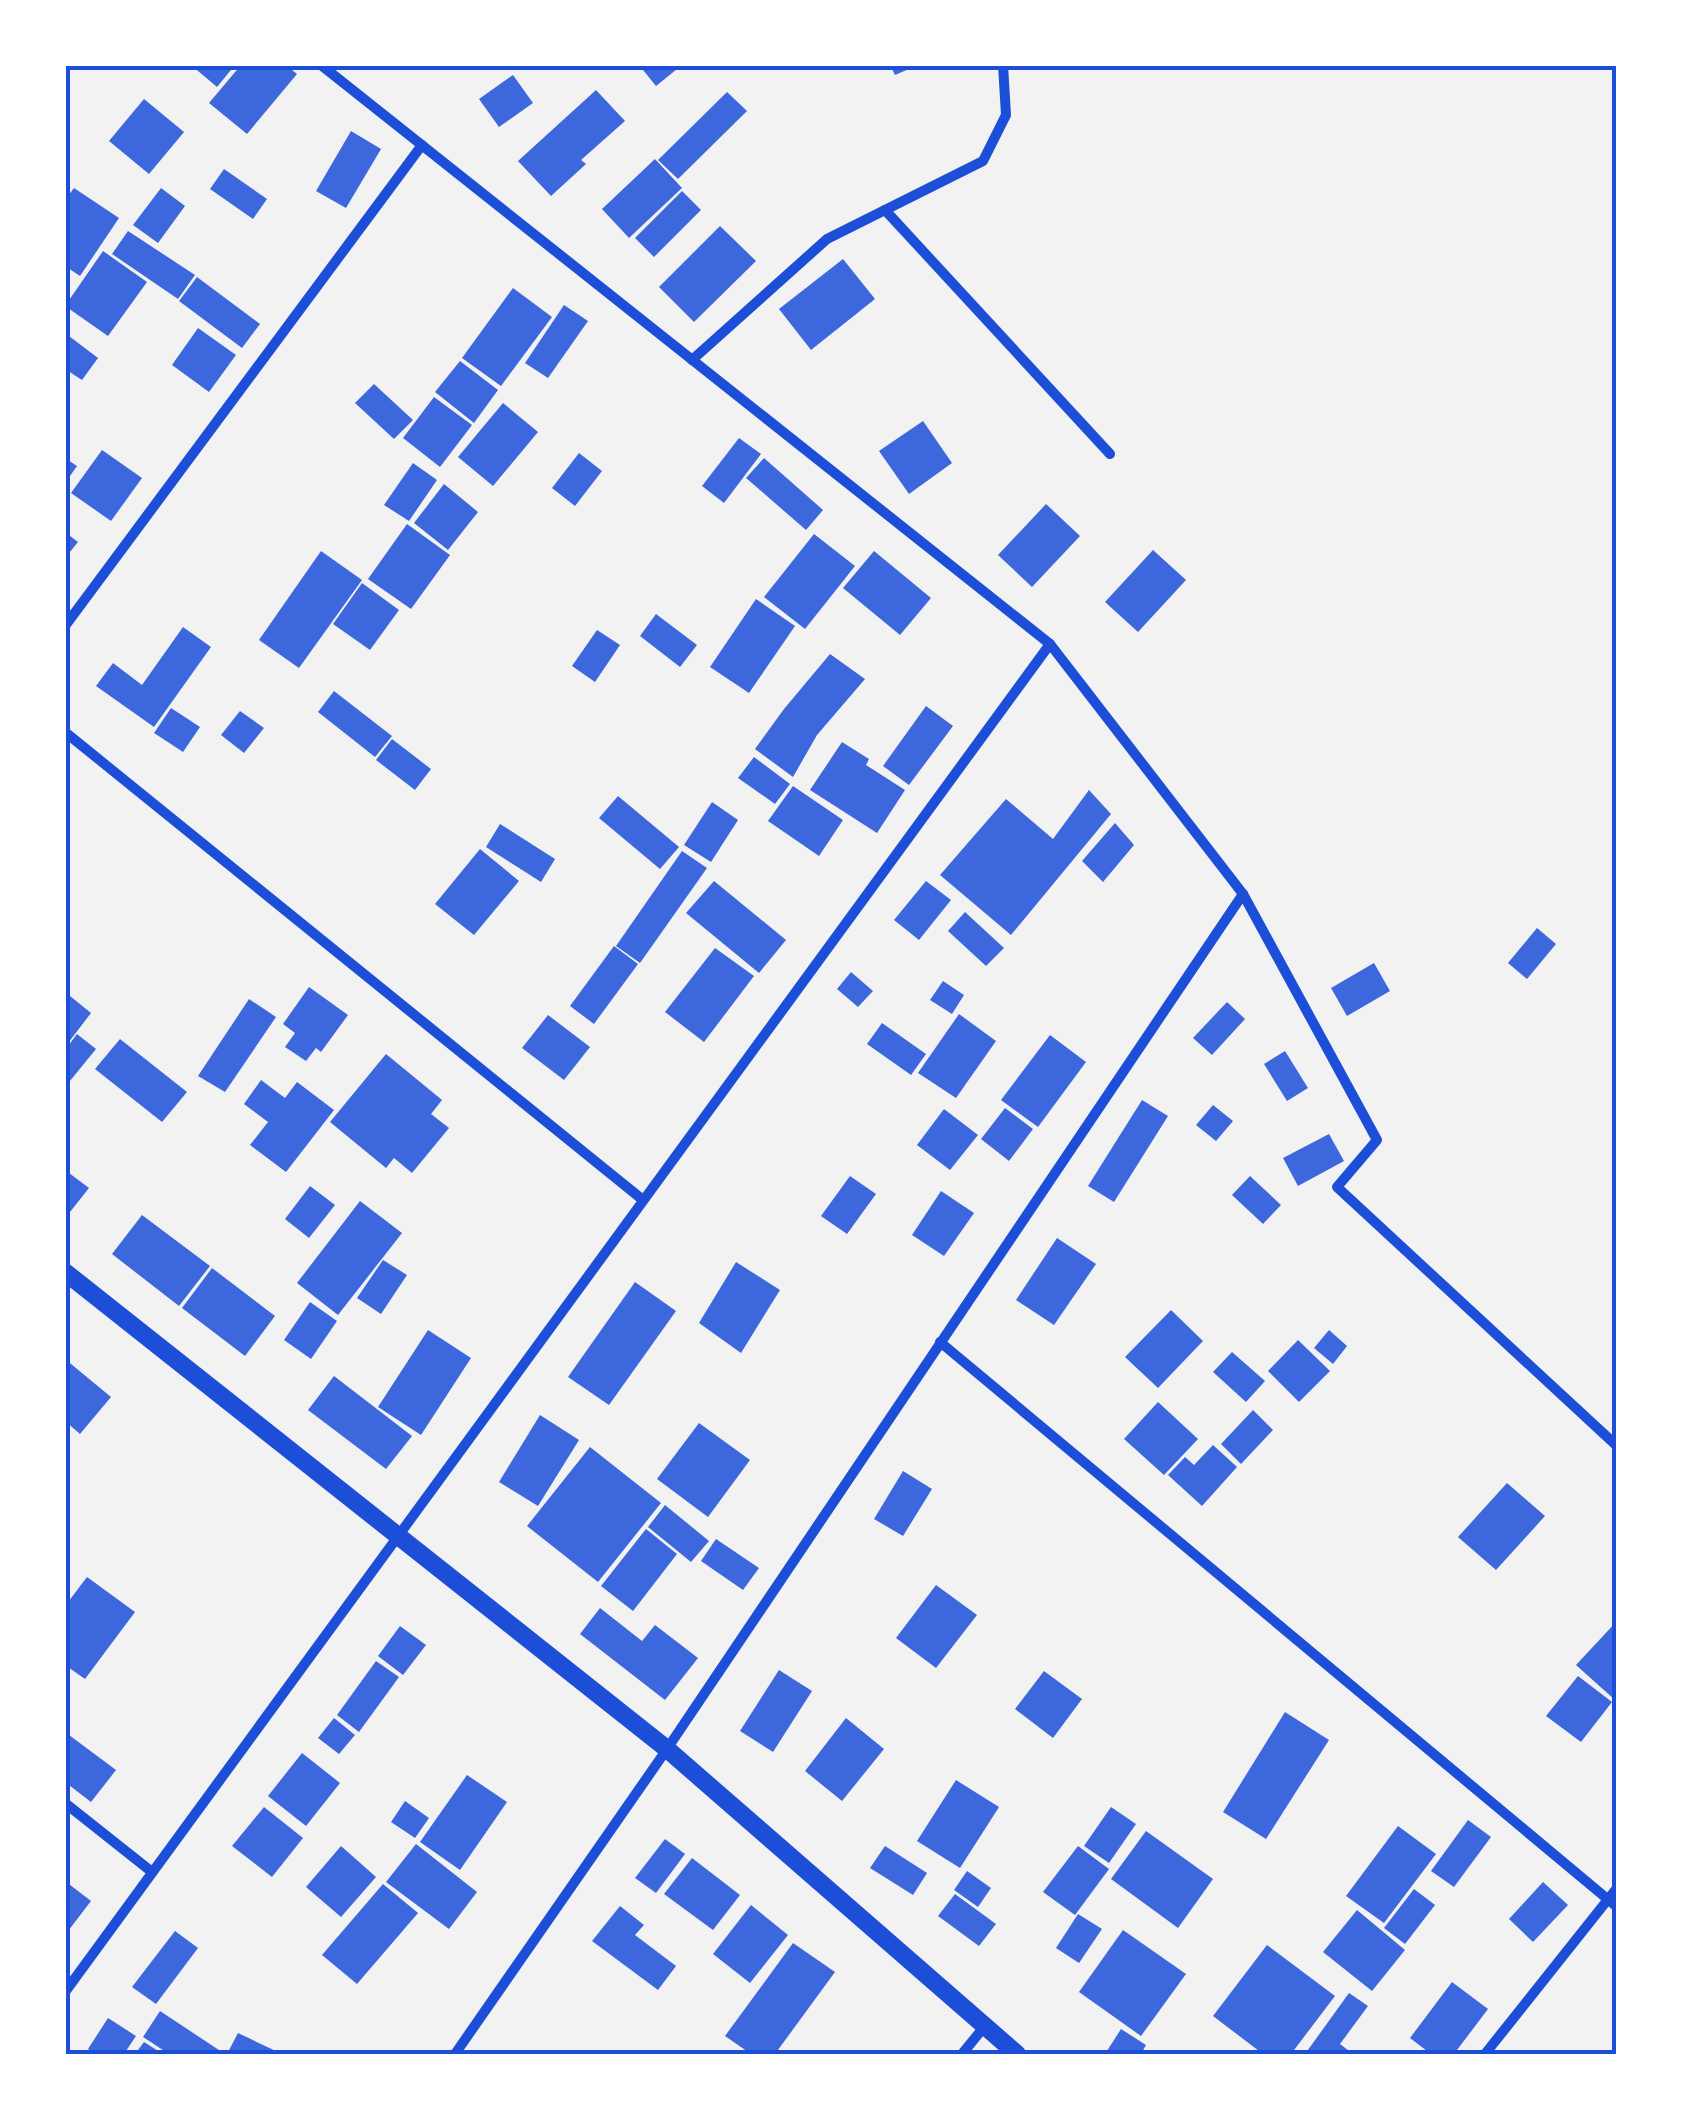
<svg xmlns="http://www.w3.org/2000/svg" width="1682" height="2119" font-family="'Archivo Narrow',sans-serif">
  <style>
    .building { fill: #3d67dc }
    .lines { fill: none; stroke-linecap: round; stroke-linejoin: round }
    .minor { stroke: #1d4ed8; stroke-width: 10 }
    .tertiary { stroke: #1d4ed8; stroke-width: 18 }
    .neatline { fill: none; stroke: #1d4ed8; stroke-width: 4 }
  </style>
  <rect width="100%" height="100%" fill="#f2f2f2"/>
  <g class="building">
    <path d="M191,65H235L217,87Z"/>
    <path d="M241,65H286L297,74L247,134L209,103Z"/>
    <path d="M639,65H682L656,86Z"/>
    <path d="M890,65H918L895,75Z"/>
    <path d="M513,75L533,103L499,127L479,99Z"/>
    <path d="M596,90L625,121L581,160L586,164L551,196L518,161Z"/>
    <path d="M727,92L747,111L678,179L658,160Z"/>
    <path d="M144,99L184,132L149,174L109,141Z"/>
    <path d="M351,131L381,149L346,208L316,191Z"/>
    <path d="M655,159L682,188L629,238L602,209Z"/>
    <path d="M224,169L267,199L253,219L210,189Z"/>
    <path d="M74,188L119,218L80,276L65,266V200Z"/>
    <path d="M161,188L185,206L158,243L133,225Z"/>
    <path d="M682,191L701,210L654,257L635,238Z"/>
    <path d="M720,226L756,261L694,322L659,287Z"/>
    <path d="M128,231L195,275L178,299L112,254Z"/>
    <path d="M103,251L147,282L108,336L65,306Z"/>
    <path d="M843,259L875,299L811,350L779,309Z"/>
    <path d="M197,277L260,324L242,348L179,301Z"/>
    <path d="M513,288L552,317L501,386L462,358Z"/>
    <path d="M564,305L588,321L548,378L525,363Z"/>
    <path d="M198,328L236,355L209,392L172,365Z"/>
    <path d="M65,333L98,358L82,380L65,369Z"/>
    <path d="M460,361L498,390L474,423L435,392Z"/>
    <path d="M374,384L413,420L394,439L355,403Z"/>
    <path d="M434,397L472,425L440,467L403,438Z"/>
    <path d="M503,403L538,432L493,486L458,457Z"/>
    <path d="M923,421L952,463L909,494L879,451Z"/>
    <path d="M739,438L761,454L724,503L702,486Z"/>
    <path d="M102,450L142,478L111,521L71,493Z"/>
    <path d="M579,453L602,471L575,506L552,488Z"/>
    <path d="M65,458L77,466L65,483Z"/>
    <path d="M764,458L823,510L806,530L746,478Z"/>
    <path d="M413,463L437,480L409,521L384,505Z"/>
    <path d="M444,484L478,512L448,550L414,523Z"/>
    <path d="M1046,504L1080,536L1032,587L998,555Z"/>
    <path d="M407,524L450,555L411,609L368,579Z"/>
    <path d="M65,532L78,542L65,558Z"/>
    <path d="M814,534L855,566L805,629L764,597Z"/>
    <path d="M1153,550L1186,580L1138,632L1105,602Z"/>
    <path d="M321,551L362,580L299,668L259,640Z"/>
    <path d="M874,551L931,598L900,635L843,588Z"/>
    <path d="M362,583L399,610L370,650L333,624Z"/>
    <path d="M756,599L795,626L749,693L710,667Z"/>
    <path d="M656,614L697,645L680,667L640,636Z"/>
    <path d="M183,627L211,647L154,727L96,686L113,663L142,685Z"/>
    <path d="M597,630L620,645L595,682L572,666Z"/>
    <path d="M830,654L865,679L817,735L793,777L755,749L784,709Z"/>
    <path d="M334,691L392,736L375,757L318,712Z"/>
    <path d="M926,706L953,726L909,785L883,766Z"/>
    <path d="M171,708L200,727L183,752L154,733Z"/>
    <path d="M240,711L264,728L244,753L221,735Z"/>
    <path d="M392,739L431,769L415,790L376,760Z"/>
    <path d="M842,742L869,759L866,765L905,790L877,833L810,790Z"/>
    <path d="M754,757L790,784L775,804L738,778Z"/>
    <path d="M793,786L843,820L819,856L768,821Z"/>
    <path d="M1089,790L1111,814L1011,935L940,875L1006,799L1053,839Z"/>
    <path d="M618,796L679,847L660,869L599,818Z"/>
    <path d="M712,802L738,820L711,862L684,845Z"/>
    <path d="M1115,823L1134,845L1103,882L1082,861Z"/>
    <path d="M500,824L555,859L541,882L486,847Z"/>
    <path d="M480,849L519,881L474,935L435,904Z"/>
    <path d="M682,851L707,868L640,963L616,946Z"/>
    <path d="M714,881L786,940L759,973L686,913Z"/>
    <path d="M926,881L951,900L919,940L894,920Z"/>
    <path d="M965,912L1004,948L986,966L948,931Z"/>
    <path d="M1537,928L1556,944L1527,979L1508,963Z"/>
    <path d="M614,946L638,964L594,1024L570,1006Z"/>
    <path d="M715,948L754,976L704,1042L665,1012Z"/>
    <path d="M1374,963L1390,991L1347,1016L1331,988Z"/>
    <path d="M851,972L873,991L858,1007L837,989Z"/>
    <path d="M943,981L964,995L952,1014L930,1000Z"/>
    <path d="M309,987L348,1015L321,1052L316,1048L306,1061L285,1047L295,1033L283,1024Z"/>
    <path d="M70,996L91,1013L65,1047V1002Z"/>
    <path d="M249,999L276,1017L225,1092L198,1076Z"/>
    <path d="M1227,1002L1245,1019L1212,1055L1193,1038Z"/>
    <path d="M959,1014L996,1041L956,1098L918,1073Z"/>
    <path d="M548,1015L590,1047L564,1080L522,1048Z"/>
    <path d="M882,1023L926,1054L911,1075L867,1044Z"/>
    <path d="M77,1034L96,1049L65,1087V1050Z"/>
    <path d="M1050,1035L1086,1062L1038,1127L1001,1100Z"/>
    <path d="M120,1039L187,1092L162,1122L95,1069Z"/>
    <path d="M1285,1051L1308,1088L1287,1101L1264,1064Z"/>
    <path d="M386,1054L442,1100L431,1114L449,1128L412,1173L394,1158L386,1168L330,1122Z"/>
    <path d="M261,1080L285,1098L297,1082L334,1110L286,1172L250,1145L268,1122L244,1104Z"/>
    <path d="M1142,1100L1168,1116L1114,1202L1088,1186Z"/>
    <path d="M1213,1105L1233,1121L1216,1141L1196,1125Z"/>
    <path d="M1005,1108L1033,1129L1009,1161L981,1139Z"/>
    <path d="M944,1109L978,1135L950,1170L917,1145Z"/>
    <path d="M1329,1134L1344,1161L1298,1186L1283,1158Z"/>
    <path d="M65,1170L89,1188L70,1212L65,1208Z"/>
    <path d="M850,1176L876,1194L847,1234L821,1216Z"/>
    <path d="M1250,1176L1281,1205L1263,1224L1232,1195Z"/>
    <path d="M310,1186L335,1205L309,1238L285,1219Z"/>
    <path d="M941,1191L974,1213L944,1256L912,1235Z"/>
    <path d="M360,1201L402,1233L338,1315L297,1283Z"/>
    <path d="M142,1215L210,1266L179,1306L112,1254Z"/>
    <path d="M1057,1238L1096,1264L1054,1325L1016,1300Z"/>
    <path d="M383,1260L407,1275L381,1314L357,1298Z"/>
    <path d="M736,1262L780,1290L741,1353L699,1323Z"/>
    <path d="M212,1268L275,1316L245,1356L182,1308Z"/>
    <path d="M635,1282L676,1311L609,1405L568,1377Z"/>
    <path d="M310,1302L337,1321L311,1359L284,1340Z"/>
    <path d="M1171,1310L1203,1341L1158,1388L1125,1357Z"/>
    <path d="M428,1330L471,1358L421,1435L378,1407Z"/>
    <path d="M1329,1330L1347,1346L1333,1364L1314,1348Z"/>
    <path d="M1298,1340L1330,1371L1299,1402L1268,1371Z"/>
    <path d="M1232,1352L1265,1381L1246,1402L1213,1372Z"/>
    <path d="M65,1359L111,1397L80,1434L65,1421Z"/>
    <path d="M334,1376L412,1436L386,1469L308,1410Z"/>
    <path d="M1158,1402L1198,1439L1164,1475L1124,1439Z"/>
    <path d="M1253,1410L1273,1430L1241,1464L1221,1444Z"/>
    <path d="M540,1415L579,1440L538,1506L499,1482Z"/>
    <path d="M699,1423L750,1460L708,1517L657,1479Z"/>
    <path d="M1213,1445L1237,1467L1202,1506L1168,1475L1185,1457L1194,1465Z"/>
    <path d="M590,1447L661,1503L598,1582L527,1526Z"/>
    <path d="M903,1471L932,1489L903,1536L874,1519Z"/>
    <path d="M1507,1483L1545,1516L1496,1570L1458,1537Z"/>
    <path d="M665,1505L709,1541L691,1562L648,1527Z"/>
    <path d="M646,1529L677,1554L633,1611L601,1586Z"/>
    <path d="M716,1539L759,1568L743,1590L701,1561Z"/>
    <path d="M87,1577L135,1612L85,1679L65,1665V1606Z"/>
    <path d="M936,1585L977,1615L936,1668L896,1638Z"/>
    <path d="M600,1608L642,1641L655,1625L698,1658L665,1700L580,1634Z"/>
    <path d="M1617,1621V1698L1615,1700L1576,1665Z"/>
    <path d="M400,1626L426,1645L403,1675L378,1656Z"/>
    <path d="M376,1661L399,1677L359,1732L337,1715Z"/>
    <path d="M779,1670L812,1691L773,1752L740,1731Z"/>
    <path d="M1044,1671L1082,1699L1053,1738L1015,1709Z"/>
    <path d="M1578,1676L1612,1702L1581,1742L1546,1716Z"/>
    <path d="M1285,1712L1329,1740L1266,1839L1223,1812Z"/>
    <path d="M334,1718L355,1735L339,1754L318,1738Z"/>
    <path d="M846,1718L884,1749L842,1801L805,1771Z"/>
    <path d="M65,1732L116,1770L91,1802L65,1782Z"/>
    <path d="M302,1753L340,1783L306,1826L268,1796Z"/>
    <path d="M467,1775L507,1802L460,1870L420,1842Z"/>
    <path d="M956,1780L999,1807L960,1868L917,1841Z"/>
    <path d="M405,1801L429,1818L415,1838L391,1822Z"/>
    <path d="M264,1807L303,1838L272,1877L232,1846Z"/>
    <path d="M1111,1807L1136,1824L1109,1863L1084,1846Z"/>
    <path d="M1468,1820L1491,1837L1454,1887L1431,1871Z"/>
    <path d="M1398,1826L1436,1854L1384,1923L1346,1896Z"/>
    <path d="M1146,1831L1213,1879L1178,1928L1111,1879Z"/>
    <path d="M665,1839L685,1854L656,1893L635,1878Z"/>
    <path d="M416,1844L477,1892L449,1929L386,1882Z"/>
    <path d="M341,1846L376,1877L341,1917L306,1887Z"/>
    <path d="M885,1846L927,1873L913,1895L870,1868Z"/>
    <path d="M1078,1846L1109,1869L1075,1915L1043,1892Z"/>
    <path d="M692,1858L740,1895L713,1930L664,1894Z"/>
    <path d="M967,1871L991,1888L978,1907L954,1890Z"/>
    <path d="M65,1881L91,1901L65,1935Z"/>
    <path d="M1543,1882L1568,1905L1533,1942L1509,1919Z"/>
    <path d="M383,1884L418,1913L357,1984L322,1955Z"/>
    <path d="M1414,1889L1435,1905L1405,1944L1384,1928Z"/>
    <path d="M955,1894L996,1924L979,1946L938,1916Z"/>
    <path d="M751,1905L788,1935L750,1983L713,1954Z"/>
    <path d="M620,1906L644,1925L635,1935L676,1966L658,1990L592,1941Z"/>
    <path d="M1357,1910L1405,1950L1372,1991L1323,1952Z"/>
    <path d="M1078,1914L1102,1929L1079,1963L1056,1948Z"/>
    <path d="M1123,1930L1186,1974L1141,2036L1079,1992Z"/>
    <path d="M175,1931L198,1948L156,2004L132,1987Z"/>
    <path d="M793,1943L835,1972L775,2054H751L725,2036Z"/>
    <path d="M1267,1945L1335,1996L1291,2054H1263L1213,2016Z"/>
    <path d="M1452,1982L1488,2009L1454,2054H1431L1410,2038Z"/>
    <path d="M1349,1993L1368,2006L1340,2044L1353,2054H1305Z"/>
    <path d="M160,2011L225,2054H169L143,2037Z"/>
    <path d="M108,2018L136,2036L124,2054H96L88,2049Z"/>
    <path d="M1121,2029L1146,2045L1141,2054H1105Z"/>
    <path d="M238,2033L282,2054H227Z"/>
    <path d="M144,2042L163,2054H135Z"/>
  </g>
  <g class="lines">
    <g class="minor">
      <path d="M321,65L1050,644L1243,894L1377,1140L1337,1187L1617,1446"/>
      <path d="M885,210L1110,454"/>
      <path d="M692,360L827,239L983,161L1006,115L1003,65"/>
      <path d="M65,626L422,145"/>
      <path d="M65,732L643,1200"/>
      <path d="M940,1342L1617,1907"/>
      <path d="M65,1803L152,1872"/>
      <path d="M65,1992L1050,644"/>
      <path d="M455,2054L667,1749L1243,894"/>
      <path d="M962,2054L984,2027"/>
      <path d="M1485,2054L1617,1888"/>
    </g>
    <path class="tertiary" d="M65,1272L667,1749L1017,2054"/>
  </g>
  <rect width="1682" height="2119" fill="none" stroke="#ffffff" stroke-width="135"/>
  <rect x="68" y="68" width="1546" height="1984" class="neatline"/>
</svg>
